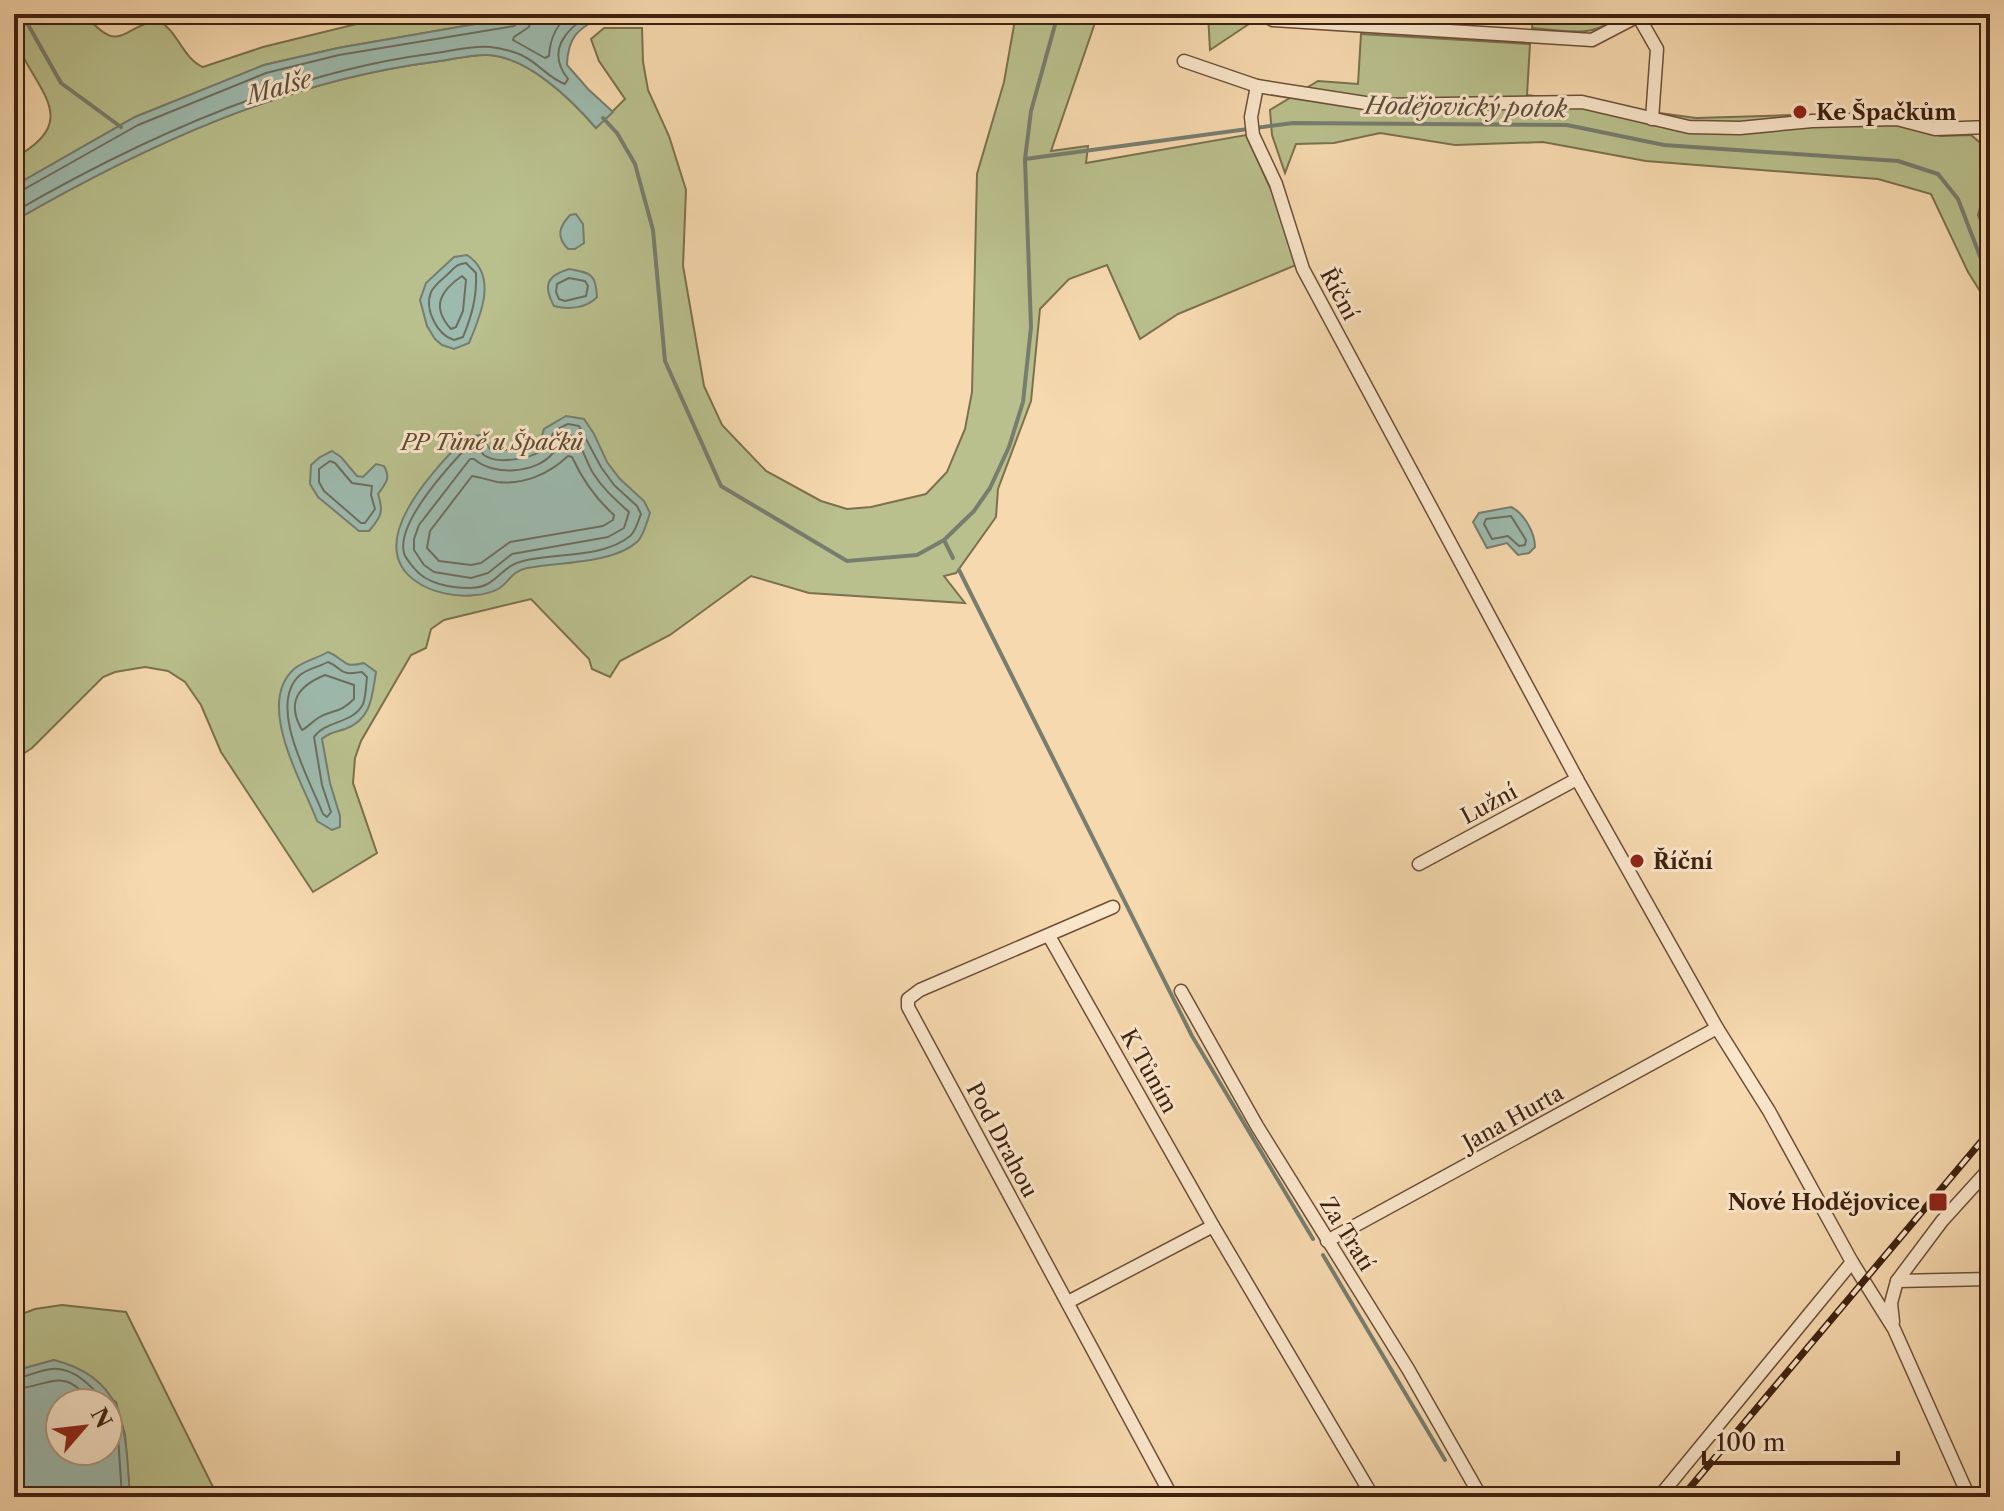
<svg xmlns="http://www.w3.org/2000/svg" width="2004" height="1511" font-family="'Libre Caslon Text',serif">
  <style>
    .green { fill: #b9c08d; stroke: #7c704e; stroke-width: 2 }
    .water { fill: #9dbaae; stroke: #777d6f; stroke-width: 2; fill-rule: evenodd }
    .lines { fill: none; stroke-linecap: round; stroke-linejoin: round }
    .shore { stroke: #6e6e5f; stroke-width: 2 }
    .stream { stroke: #777d6f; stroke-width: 4 }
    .minor-casing { stroke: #6d4f38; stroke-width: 15 }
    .minor { stroke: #fae6cb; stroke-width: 12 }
    .rail-casing { stroke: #3f2110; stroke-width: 7 }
    .rail { stroke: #fae6cb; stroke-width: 4; stroke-dasharray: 12; stroke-linecap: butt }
    .poi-dot { fill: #8f2418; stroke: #fae6cb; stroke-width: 3 }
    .labels { text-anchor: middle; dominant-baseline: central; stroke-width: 6; stroke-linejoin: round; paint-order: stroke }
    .poi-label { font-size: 22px; font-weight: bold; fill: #3f2110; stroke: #fae6cb; text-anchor: start }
    .street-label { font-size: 22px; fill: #3f2110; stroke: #fae6cb }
    .park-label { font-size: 22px; font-style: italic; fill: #5e492f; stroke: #fae6cb }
    .water-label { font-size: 24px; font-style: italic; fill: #5b4f3f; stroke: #fae6cb }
  </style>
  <rect width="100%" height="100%" fill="#f7d9af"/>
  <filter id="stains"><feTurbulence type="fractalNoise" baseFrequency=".0025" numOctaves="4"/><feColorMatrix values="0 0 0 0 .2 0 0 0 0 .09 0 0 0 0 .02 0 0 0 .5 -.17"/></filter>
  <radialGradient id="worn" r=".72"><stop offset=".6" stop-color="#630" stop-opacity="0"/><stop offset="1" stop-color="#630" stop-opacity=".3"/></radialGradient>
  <g class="green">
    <path d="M14,14H84C121,56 119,28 158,20C178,31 183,59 203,67L263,47L397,14H523L516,17L338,48L264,65L135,117L14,186V158C85,120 34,90 15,39C13,32 14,22 14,14Z"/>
    <path d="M1016,14H1098L1051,151L1088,146L1086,163L1246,135L1273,194L1296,265L1178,314L1140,339L1107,265L1069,279L1040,309L1031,401L998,489L996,517L956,573L944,576L965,603L809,593L751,576L670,635L620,661L610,677L592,669L589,659L531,599L444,620L431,629L426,648L411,655L361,741L355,758L353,783L377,853L313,892L221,752L201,705L185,682L168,671L145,667L115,672L103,677L32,748L14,760V221C142,147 285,81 433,62C451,60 471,54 488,55C528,57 571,99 596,128L625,99L599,61L591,39L604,28H642L643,62L648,90L669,136L686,190L683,266L704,386L722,425L766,471L821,501L847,509L871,507L926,494L947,472L965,429L972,392L977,174L1004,82Z"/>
    <path d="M1208,14H1252L1255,20L1210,50Z"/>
    <path d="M1533,14H1619C1598,40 1561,30 1532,28Z"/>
    <path d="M1361,34L1530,44L1527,95L1696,118L1793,115L1903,125L1941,136L1971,135L1990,151V169L1978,215L1990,249V307L1968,272L1931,194L1878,179L1646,161L1543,142L1455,145L1380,133L1334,143L1296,144L1285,173L1272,135L1270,110L1318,81L1358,84Z"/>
    <path d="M62,1305L126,1312L216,1493L215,1497H130L125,1435L116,1402L54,1360L14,1371V1317L35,1309Z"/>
  </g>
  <g class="water">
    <path d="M523,14H605C580,29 568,33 567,65L588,89L613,112L596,128C571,99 528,57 488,55C471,54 451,60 433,62C285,81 142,147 14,221V186L135,117L264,65L338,48L516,17Z"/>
    <path d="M576,214L583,224L584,243L575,249H568C556,237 559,227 570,215Z"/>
    <path d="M467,255C498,275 481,315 469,343L454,349L442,345L435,339L427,326L420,300L426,283L454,257Z"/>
    <path d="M569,269C590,273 596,273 597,297C587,308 569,310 554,306C543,286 546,276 569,269Z"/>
    <path d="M566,416L584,419L594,434L607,462L620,479L644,501L650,513C647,521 644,535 638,541C614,564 558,562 527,568C510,572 510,582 498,589C493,592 481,595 475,595C457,598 431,592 417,582C360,544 436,468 466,437L480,435L490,449L521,451L540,442L544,429Z"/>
    <path d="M332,451L341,457L357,476L363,477L376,464L384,466C391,478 386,483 378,494C384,512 381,517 369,531H359L318,497L310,484L311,465L320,457Z"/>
    <path d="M1511,507C1524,513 1535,533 1535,547L1529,553L1518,555L1507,543L1487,548L1473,522L1479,513Z"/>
    <path d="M328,652C347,659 340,669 364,663L376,672C372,696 372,719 345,729C336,732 329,732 322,739L330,783L340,816V827L332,830L317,821C302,781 255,704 294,669C303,661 318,658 328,652Z"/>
    <path d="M54,1360C129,1379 125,1433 130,1497H14V1371ZM60,1403H108V1451H60Z"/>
  </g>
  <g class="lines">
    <g class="shore">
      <path d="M532,14L529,27L514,37L513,40L545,58L549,56C550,39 557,23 571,14"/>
      <path d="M14,192L21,191L138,125L266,73L339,55L514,26L520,21L522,14"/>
      <path d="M14,212C139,140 285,73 429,54C448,52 471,45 490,47C500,48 517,52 525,57C540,65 550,79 565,84L568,79C546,51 565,30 590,14"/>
      <path d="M466,263L476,273C477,297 472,315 463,337L454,340C437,335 424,309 431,292C435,284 443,279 449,273C455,267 457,264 466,263Z"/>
      <path d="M462,276L466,280L463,311L456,327L451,329C431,307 440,291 462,276Z"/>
      <path d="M569,278L585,281L588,286L586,296L565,301L559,299L556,292L557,284Z"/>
      <path d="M568,424L579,426L601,467L614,485L637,506L641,514C638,521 636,531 630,536C604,558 555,553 523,561C500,566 497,588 470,588C451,588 426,584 414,568C411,564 405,558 404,553C396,523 449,466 469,445H476C479,448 481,452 484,455C497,465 536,459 546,446C557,433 546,434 568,424Z"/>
      <path d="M570,435C583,443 585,461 593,473C603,489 616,500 629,512L624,528L608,537L512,554L488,573L471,578L434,572L424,565L414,550V539L419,525L470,459H474C493,476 536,474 553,453C561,445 559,440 570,435Z"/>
      <path d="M568,456L572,457C583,481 595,498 614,515L613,520L603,526L510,542L481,563L471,565L439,561L427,548L430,531L472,476C480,477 488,480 497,482C524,485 549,474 568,456Z"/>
      <path d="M330,461L335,463L352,483L372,486L371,495L375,509L365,523H361L324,491L319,482V469Z"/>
      <path d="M1511,516L1526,540L1525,545L1519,546L1508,536L1492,539L1484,524L1486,519Z"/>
      <path d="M328,662C345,669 337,676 362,672L367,677C366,685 366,697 363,704C353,724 326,720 314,737L322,785L331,812L327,817L323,814C310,780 266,705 300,675C307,669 319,667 328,662Z"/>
      <path d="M325,675L354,685V699C339,714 333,709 318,718C312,722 308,727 302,730C286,702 298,686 325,675Z"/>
      <path d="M14,1379C27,1377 39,1370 52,1369C75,1367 93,1388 106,1403"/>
      <path d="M14,1389C52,1386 61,1365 93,1403"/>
      <path d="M108,1405L118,1436L122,1497"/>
    </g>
    <g class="stream">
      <path d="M22,14L61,83L121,127"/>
      <path d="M1058,14L1031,111L1025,159L1293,123L1567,125L1664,145L1898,161L1938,174L1958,199L1983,264L1990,276"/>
      <path d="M603,118L617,133L635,164L653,230L665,361L721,486L847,561L917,555L944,540L974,511L990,488L1009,447L1023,402L1031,327L1025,160"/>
      <path d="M944,540L953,558"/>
      <path d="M959,570L1192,1036L1313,1239"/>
      <path d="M1323,1255L1445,1460"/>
    </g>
    <defs>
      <g id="minor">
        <path d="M1263,14L1273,20L1592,40L1638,16"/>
        <path d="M1637,14L1657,49L1652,119"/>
        <path d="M1184,61L1257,86L1378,105L1582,102L1689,127L1740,128L1812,121L1897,119L1935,129L1990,127"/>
        <path d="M1257,86L1251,117L1253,135L1276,184L1303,269L1577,779L1717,1028L1769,1111L1852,1262L1894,1329L1969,1497"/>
        <path d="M1419,864L1577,779"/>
        <path d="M1113,907L920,990L908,999V1007L1172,1497"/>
        <path d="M1049,936L1213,1226L1373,1497"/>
        <path d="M1181,991L1257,1126L1408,1369L1481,1497"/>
        <path d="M1327,1241L1717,1028"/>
        <path d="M1897,1281L1990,1279"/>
        <path d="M1068,1302L1213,1226"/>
        <path d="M1893,1322L1891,1303L1897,1281L1942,1221L1990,1168"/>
        <path d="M1659,1497L1852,1262"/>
      </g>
    </defs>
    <use href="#minor" class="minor-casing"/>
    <use href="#minor" class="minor"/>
    <defs>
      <path id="rail" d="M1682,1497L1990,1131"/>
    </defs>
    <use href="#rail" class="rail-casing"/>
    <use href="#rail" class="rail"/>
  </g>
  <g class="poi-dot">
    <circle cx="1800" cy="112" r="8"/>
    <circle cx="1637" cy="861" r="8"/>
    <rect x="1928" y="1192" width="20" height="20" rx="4"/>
  </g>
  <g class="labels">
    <g class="poi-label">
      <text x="1816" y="112">Ke Špačkům</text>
      <text x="1653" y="861">Říční</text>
      <text x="1920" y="1202" text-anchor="end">Nové Hodějovice</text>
    </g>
    <g class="street-label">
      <text transform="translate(1339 294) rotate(62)">Říční</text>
      <text transform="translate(1489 804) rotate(-28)">Lužní</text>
      <text transform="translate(1149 1071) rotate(61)">K Tůním</text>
      <text transform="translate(1513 1118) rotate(-29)">Jana Hurta</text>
      <text transform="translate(1002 1140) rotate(62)">Pod Drahou</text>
      <text transform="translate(1347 1234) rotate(58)">Za Tratí</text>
    </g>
    <g class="park-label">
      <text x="492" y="442">PP Tůně u Špačků</text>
    </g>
    <g class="water-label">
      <text transform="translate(279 87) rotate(-16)">Malše</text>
      <text transform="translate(1466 107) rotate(1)">Hodějovický potok</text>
    </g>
  </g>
  <rect width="2004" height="1511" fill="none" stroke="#f7d9af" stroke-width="48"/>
  <rect x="16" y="16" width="1972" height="1479" fill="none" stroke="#3f2110" stroke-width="4"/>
  <rect x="24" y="24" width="1956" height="1463" fill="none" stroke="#3f2110" stroke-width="2"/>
  <g transform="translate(84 1427) rotate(62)"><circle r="38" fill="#fae6cb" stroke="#af9780" stroke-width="2"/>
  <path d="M0-6L14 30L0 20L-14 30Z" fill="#8f2418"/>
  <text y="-12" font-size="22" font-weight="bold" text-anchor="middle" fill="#3f2110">N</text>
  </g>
  <path d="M1704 1451v12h194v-12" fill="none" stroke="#3f2110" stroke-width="4"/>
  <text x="1716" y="1451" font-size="24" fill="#3f2110" stroke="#fae6cb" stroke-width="6" paint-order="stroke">100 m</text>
  <rect width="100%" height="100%" filter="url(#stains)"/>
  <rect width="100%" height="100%" fill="url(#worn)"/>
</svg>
